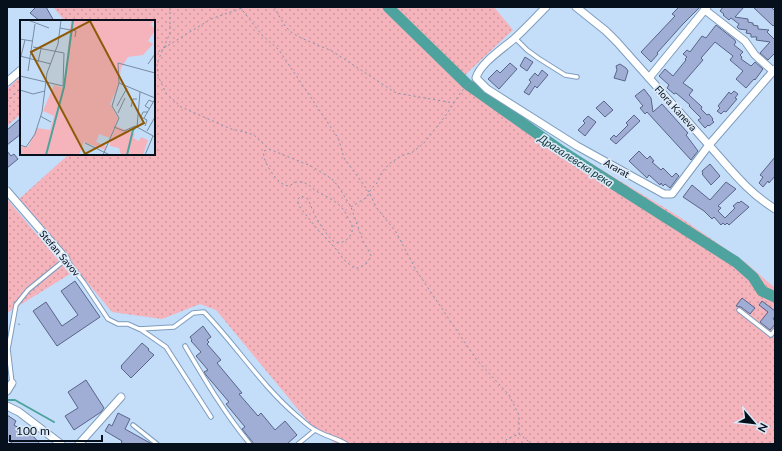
<svg xmlns="http://www.w3.org/2000/svg" width="782" height="451" font-family="Lato,sans-serif">
  <style>
    .grass { fill: url(#grass-dots) }
    .lines { fill: none; stroke-linecap: round; stroke-linejoin: round }
    .stream { stroke: #4fa39e; stroke-width: 2 }
    .river { stroke: #4fa39e; stroke-width: 11 }
    .building { fill: #a0add5; stroke: #596489 }
    .service-casing { stroke: #7e9dbe; stroke-width: 5.5 }
    .minor-casing { stroke: #7e9dbe; stroke-width: 9 }
    .path { stroke: #7f94aa; stroke-width: 1; stroke-dasharray: 2 3; stroke-linecap: butt }
    .service { stroke: #fff; stroke-width: 3.5 }
    .minor { stroke: #fff; stroke-width: 7 }
    .labels { text-anchor: middle; dominant-baseline: central; stroke-width: 3.5; stroke-linejoin: round; paint-order: stroke }
    .street-label { font-size: 10px; fill: #05101c; stroke: #dce9f8 }
    .water-label { font-size: 11px; font-style: italic; fill: #093331; stroke: #dce9f8 }
    .inset-river { fill: none; stroke: #4fa39e; stroke-width: 2 }
    .inset-road { fill: none; stroke: #788ca1; stroke-width: 1 }
    .view { fill: #8e5a08; fill-opacity: 0.15; stroke: #8e5a08; stroke-width: 2 }
    .inset-edge { fill: none; stroke: #05101c; stroke-width: 2 }
  </style>
  <defs>
    <pattern id="grass-dots" width="8" height="8" patternUnits="userSpaceOnUse"><rect width="8" height="8" fill="#f5b3bc"/><path d="M2 2h.1M6 6h.1" fill="none" stroke="#d199a1" stroke-width="1.8" stroke-linecap="round"/></pattern>
  </defs>
  <rect width="100%" height="100%" fill="#c4defa"/>
  <g class="grass">
    <path d="M53,7H494L513,30L467,73L460,84L678,216L745,262L775,288V444H336L310,424L216,310L200,304L162,319L112,312L18,200L69,154H154V21H65Z"/>
    <path d="M21,76V114L7,126V89Z"/>
    <path d="M7,199L70,274L7,313Z"/>
  </g>
  <g class="lines">
    <path class="stream" d="M7,400H15L54,422"/>
    <path class="river" d="M388,7L467,84L563,152L736,262L753,277L762,291L775,297"/>
  </g>
  <g class="building">
    <path d="M36,7H46L54,21H40L30,13Z"/>
    <path d="M679,7H700L683,24L657,53L658,54L651,62L641,52L675,16L672,14Z"/>
    <path d="M723,7H744L735,17L748,19V22L753,23V25L758,26V29L769,30L767,32L774,39L775,37V53L768,60L760,53L770,42L756,40L757,37H751V34L746,33L747,30L739,29L737,27L739,24L731,18L729,20L723,15L724,14L720,11Z"/>
    <path d="M753,7H771L775,11V24L773,26Z"/>
    <path d="M716,25L735,40V41L736,42L734,45L743,52L740,55L742,57L741,59L751,66L755,62L763,69L755,80L754,79L746,88L736,79L743,71L730,60L733,56L715,42L701,58L703,60L683,83L693,90L689,95L701,106L702,107L701,109L707,115L709,114L713,119L712,120L714,122L709,126L708,125L705,128L698,120L701,118L689,106L690,105L676,93L674,94L667,88L669,85L659,76L665,69L673,76L686,60L685,59L687,57L683,54L687,50L690,52L702,36L706,38Z"/>
    <path d="M525,57L533,62L527,71L520,66Z"/>
    <path d="M510,63L517,69L499,89L488,79L497,70L500,73Z"/>
    <path d="M620,64L626,68L628,71L625,81L614,78L617,70L616,66Z"/>
    <path d="M542,70L548,75L537,88L535,86L529,95L524,92L531,82L529,80L535,73L538,76Z"/>
    <path d="M644,89L651,98L653,112L662,104L688,133L686,135L698,151L691,160L647,112L645,114L640,108L643,106L635,96Z"/>
    <path d="M734,91L738,94L735,98L737,99L726,112L724,111L721,114L717,111L720,108L718,106L729,92L731,94Z"/>
    <path d="M604,101L613,110L605,117L596,108Z"/>
    <path d="M634,115L640,121L616,144L610,139L614,135L616,137L628,125L626,123Z"/>
    <path d="M588,116L596,122L585,136L578,130L585,123L583,121Z"/>
    <path d="M21,118V134L7,145V130Z"/>
    <path d="M7,151L11,156L14,154L18,159L7,168Z"/>
    <path d="M639,151L647,159L650,156L654,161L652,162L661,170L663,168L672,177L676,173L679,176L670,188L665,184L663,186L661,183L660,185L649,175L647,178L629,161Z"/>
    <path d="M775,157V176L769,183L768,181L763,187L759,183L763,177L760,175Z"/>
    <path d="M710,164L720,176L711,185L702,174L703,173L702,171Z"/>
    <path d="M726,182L736,189L718,206L721,208L718,211L725,218L735,208L733,206L738,202L739,203L741,201L749,207L729,225L727,223L725,225L723,223L721,225L714,217L712,219L704,211L683,197L692,185L710,200Z"/>
    <path d="M75,281L100,317L57,346L33,311L46,302L62,326L78,315L61,291Z"/>
    <path d="M742,298L755,308L750,314L741,307L736,306Z"/>
    <path d="M762,301L775,311V316L773,319L775,320V324L770,330L760,322L768,312L759,305Z"/>
    <path d="M203,326L211,337L207,340L209,342L207,344L221,360L217,363L242,393L239,394L258,416L261,413L275,430L285,421L297,435L287,444H254L242,429L245,427L226,404L229,402L206,375L204,372L208,370L196,356L201,352L191,341L192,340L190,337Z"/>
    <path d="M142,343L149,349L148,350L154,355L131,378L121,368L122,367L121,366Z"/>
    <path d="M86,380L104,408L101,412L74,430L65,416L78,408L68,392Z"/>
    <path d="M118,413L130,419L125,429L152,444H121L122,441L105,431L109,424L112,426Z"/>
    <path d="M7,415L16,421L14,425L34,437L40,444H13L7,439Z"/>
  </g>
  <g class="lines">
    <defs>
      <g id="service">
        <path d="M515,38L527,50L538,58L565,75L577,77"/>
        <path d="M739,310L771,335L775,330"/>
        <path d="M140,329L166,347L211,417"/>
        <path d="M185,346C205,380 225,414 250,444"/>
        <path d="M12,383L8,349L16,305L28,290L66,259L84,283L108,319L118,324H128L139,329L174,327L193,313L204,312C236,345 261,385 296,415C302,420 309,427 315,430C325,436 336,438 346,444"/>
        <path d="M133,425L157,444"/>
        <path d="M298,444L315,430"/>
      </g>
      <g id="minor">
        <path d="M546,7C536,17 526,28 515,38C504,48 480,63 476,78L487,89L577,146L664,194H672L709,145L775,69"/>
        <path d="M576,7L606,31L617,42C647,76 677,109 707,143C730,168 746,191 775,209"/>
        <path d="M705,10L745,41L755,55L773,71"/>
        <path d="M649,78L707,7"/>
        <path d="M7,82L21,70"/>
        <path d="M7,191L66,259"/>
        <path d="M7,391L12,383"/>
        <path d="M7,406L19,412L61,444"/>
        <path d="M79,444L121,397"/>
      </g>
    </defs>
    <use href="#service" class="service-casing"/>
    <use href="#minor" class="minor-casing"/>
    <g class="path">
      <path d="M170,7V33L157,63L158,76L166,93L181,107L231,129L245,132L254,135L269,149L311,166L332,179L338,186L351,207L363,241L371,255L370,258L366,264L359,268H354L344,260L336,249L318,230L299,206L298,203V199L301,196L308,199C310,203 311,207 313,211C317,220 324,231 331,239C339,249 355,237 352,226C352,222 349,221 348,218C342,203 329,198 316,191C311,187 307,182 300,182C296,181 293,184 289,186C287,186 285,185 283,184C275,180 261,159 264,151L269,149"/>
      <path d="M240,7L261,34L279,50L336,135L339,140L344,158L369,192L376,207L396,232L416,270L476,359L509,395L519,415V434"/>
      <path d="M274,7L285,26L291,32L301,38L332,51L396,93L454,103"/>
      <path d="M164,48L211,19L245,7"/>
      <path d="M154,54L161,50"/>
      <path d="M7,102L21,88"/>
      <path d="M351,207L367,197L371,189L377,183L382,172L389,164L401,156L413,152L425,142L446,115L461,92L471,82"/>
      <path d="M18,324L23,325"/>
      <path d="M502,444L507,439L519,434L532,444"/>
    </g>
    <use href="#service" class="service"/>
    <use href="#minor" class="minor"/>
  </g>
  <g class="labels">
    <g class="street-label">
      <text transform="translate(676 108) rotate(48)">Flora Kaneva</text>
      <text transform="translate(617 168) rotate(29)">Ararat</text>
      <text transform="translate(60 253) rotate(50)">Stefan Savov</text>
    </g>
    <g class="water-label">
      <text transform="translate(576 160) rotate(33)">Драгалевска река</text>
    </g>
  </g>
  <g transform="translate(20 20)">
    <rect width="135" height="135" fill="#c4defa"/>
    <path d="M51,0H135L131,4L135,10L128,21L133,24L123,35L108,37L101,48L99,64L90,84L98,98L90,118L79,114L76,122L86,126L85,130L64,122L59,135H0V126L8,127L17,108L30,110L34,96L23,91L34,65L44,68ZM96,106L115,114L113,118L119,121L121,117L128,120L123,135H101L99,128L90,126V121Z" fill="#f5b3bc"/>
    <path class="inset-river" d="M26,135L44,67L53,0M107,135L113,110L115,108"/>
    <path class="inset-road" d="M8,0L29,8M40,8L56,11L55,17M0,19L12,21M0,36L31,44M1,36L5,20M18,42L21,29M128,44L135,34M8,51L15,4M0,56L43,66L44,33L13,27M99,63L135,78M0,70L13,74L25,71M97,86L107,68M111,87L113,79H117M130,89L125,86L129,80L133,82M98,93L105,78M20,96L31,102M124,98L135,79M125,106L127,100L121,97L123,92H128M94,107L104,111L115,106L135,117M117,107L120,72M127,111L135,97M65,123L90,135M0,125L6,127L15,114L22,92L27,53L38,24L41,0M83,135L99,98L92,86L99,63L98,43L135,53M125,135L133,116"/>
    <path class="view" d="M70,1L124,103L65,134L11,32Z"/>
    <rect width="135" height="135" class="inset-edge"/>
  </g>
  <rect width="782" height="451" fill="none" stroke="#05101c" stroke-width="16"/>
  <g transform="translate(754 423) rotate(118)" stroke="#dce9f8" stroke-width="3" paint-order="stroke">
  <path d="M0-3L7 15L0 10L-7 15Z" fill="#05101c"/>
  <text y="-6" font-size="11" font-weight="bold" text-anchor="middle" fill="#05101c">N</text>
  </g>
  <path d="M10 435v6h92v-6" fill="none" stroke="#05101c" stroke-width="2"/>
  <text x="16" y="435" font-size="12" fill="#05101c" stroke="#dce9f8" stroke-width="3" paint-order="stroke">100 m</text>
</svg>
